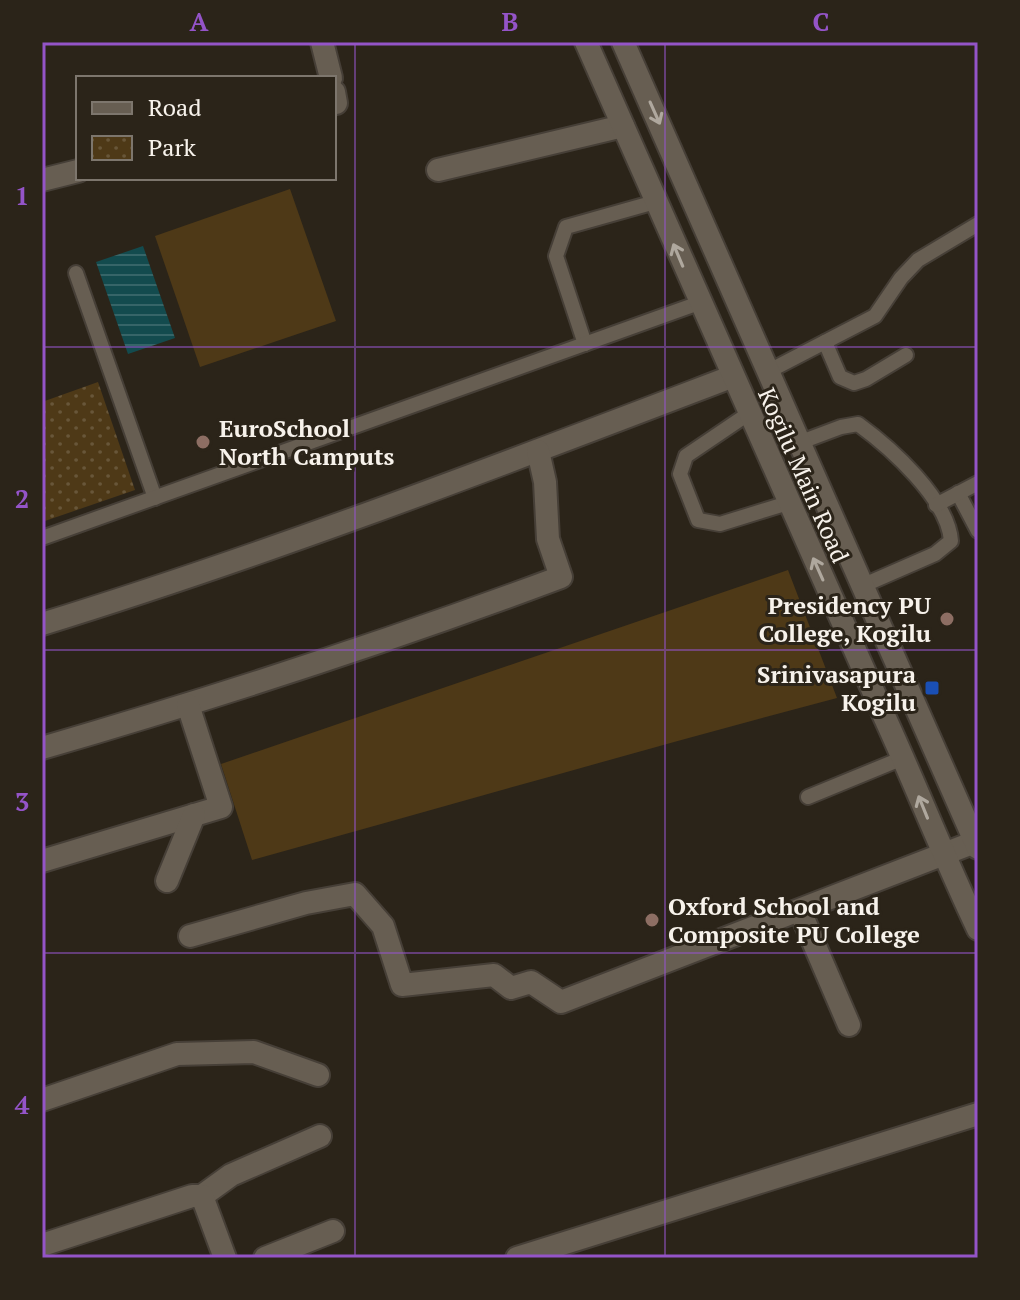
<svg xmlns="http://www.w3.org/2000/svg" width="1020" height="1300" font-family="'PT Serif',serif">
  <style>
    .grass { fill: #4e3917 }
    .park { fill: url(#park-dots) }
    .water { fill: url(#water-rules) }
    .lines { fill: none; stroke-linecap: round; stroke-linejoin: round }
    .service-casing { stroke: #463f37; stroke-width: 18 }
    .minor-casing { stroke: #463f37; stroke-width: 26 }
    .secondary-casing { stroke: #463f37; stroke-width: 26 }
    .service { stroke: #675e52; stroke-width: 14 }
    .minor { stroke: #675e52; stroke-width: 22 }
    .secondary { stroke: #675e52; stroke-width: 22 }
    .oneway { stroke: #afa89e }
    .grid { fill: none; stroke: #9454c8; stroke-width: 2; stroke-opacity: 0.55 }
    .education-dot { fill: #8d6e63; stroke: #2b2419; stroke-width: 3 }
    .transit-dot { fill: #1a4fb4; stroke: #2b2419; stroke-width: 3 }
    .labels { text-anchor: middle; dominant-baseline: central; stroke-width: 6; stroke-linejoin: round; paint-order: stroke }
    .poi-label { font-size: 24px; font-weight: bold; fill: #f7f2eb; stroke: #2b2419; text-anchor: start }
    .street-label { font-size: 24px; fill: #f7f2eb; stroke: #2b2419 }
    .neatline { fill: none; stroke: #9454c8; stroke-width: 3 }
    .grid-label { font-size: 26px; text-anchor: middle; font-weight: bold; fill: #9454c8 }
  </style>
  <defs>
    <pattern id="park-dots" width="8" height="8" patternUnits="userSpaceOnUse" patternTransform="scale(2)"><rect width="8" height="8" fill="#4e3917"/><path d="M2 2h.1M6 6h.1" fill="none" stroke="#685639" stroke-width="1.8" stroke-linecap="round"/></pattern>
    <pattern id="water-rules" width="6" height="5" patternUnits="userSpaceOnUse" patternTransform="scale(2)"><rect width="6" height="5" fill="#134b4e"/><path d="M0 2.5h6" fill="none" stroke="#366568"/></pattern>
  </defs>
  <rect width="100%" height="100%" fill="#2b2419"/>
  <g class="grass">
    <path d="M290,189L336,321L200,367L155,236Z"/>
    <path d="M788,570L837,698C641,750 447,806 252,860L221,764Z"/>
  </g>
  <path class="park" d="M98,382L135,490L42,522V402Z"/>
  <path class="water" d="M143,246L175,338L128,354L96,262Z"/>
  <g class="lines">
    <defs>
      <g id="service">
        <path d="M76,273L155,498"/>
        <path d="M825,342L840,377L854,383L866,379L906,355"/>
        <path d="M585,344L556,256L566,227L655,202"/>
        <path d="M769,371L875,316L901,278L918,260L978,224"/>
        <path d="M748,414L686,456L680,474L698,520L720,524L788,503"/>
        <path d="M801,442L841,427L858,424C891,448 948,499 951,541L935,554L864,585"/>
        <path d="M958,493L978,531"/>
        <path d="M936,505L978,483"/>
        <path d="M42,538L699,303"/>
        <path d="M808,797L903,758"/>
      </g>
      <g id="minor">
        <path d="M322,42L331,78"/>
        <path d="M334,92L336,103H334"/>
        <path d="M438,170L623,126"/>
        <path d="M42,180L78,171"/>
        <path d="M42,624C275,552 503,464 731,377"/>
        <path d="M42,748C217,697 390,641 561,577L548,539L545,482L538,451"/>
        <path d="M42,861L221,807L188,705"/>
        <path d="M167,881L194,815"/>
        <path d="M800,911L849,1025"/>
        <path d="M190,936L306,903L355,894L383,926L402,985L494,975L511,988L531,982L561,1002L975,842"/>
        <path d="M42,1100L177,1054L254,1052L318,1075"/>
        <path d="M202,1196L231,1175L320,1136"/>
        <path d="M42,1245L192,1196H202L225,1258"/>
        <path d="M265,1258L333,1231"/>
        <path d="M517,1258L978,1114"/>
      </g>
      <g id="secondary">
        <path d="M586,42C685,268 784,494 885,718C917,788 945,860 978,929"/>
        <path d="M623,42L978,848"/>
      </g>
    </defs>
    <use href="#service" class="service-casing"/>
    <use href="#minor" class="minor-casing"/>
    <use href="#secondary" class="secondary-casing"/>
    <use href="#service" class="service"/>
    <use href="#minor" class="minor"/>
    <use href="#secondary" class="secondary"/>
  </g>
  <defs><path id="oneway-shaft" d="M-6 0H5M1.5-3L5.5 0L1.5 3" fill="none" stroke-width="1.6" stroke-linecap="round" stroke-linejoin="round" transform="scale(2)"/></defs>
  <g class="oneway">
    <use href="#oneway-shaft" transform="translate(655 113) rotate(66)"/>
    <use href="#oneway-shaft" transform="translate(678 255) rotate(-113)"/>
    <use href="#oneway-shaft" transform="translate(818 569) rotate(-114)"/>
    <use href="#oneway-shaft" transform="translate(923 807) rotate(-112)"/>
  </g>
  <path class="grid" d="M355,42V1258M665,42V1258M42,347H978M42,650H978M42,953H978"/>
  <g class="education-dot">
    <circle cx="203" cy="442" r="8"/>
    <circle cx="947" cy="619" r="8"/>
    <circle cx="652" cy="920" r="8"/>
  </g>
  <rect class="transit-dot" x="924" y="680" width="16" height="16" rx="4"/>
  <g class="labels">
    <g class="poi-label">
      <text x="219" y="428">EuroSchool<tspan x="219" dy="28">North Camputs</tspan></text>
      <text x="931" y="605" text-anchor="end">Presidency PU<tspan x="931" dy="28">College, Kogilu</tspan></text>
      <text x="916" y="674" text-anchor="end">Srinivasapura<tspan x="916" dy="28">Kogilu</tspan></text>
      <text x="668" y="906">Oxford School and<tspan x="668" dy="28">Composite PU College</tspan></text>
    </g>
    <g class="street-label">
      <text transform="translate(804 475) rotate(66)">Kogilu Main Road</text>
    </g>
  </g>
  <rect width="1020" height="1300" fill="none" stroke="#2b2419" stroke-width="88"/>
  <rect x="76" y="76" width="260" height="104" fill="#2b2419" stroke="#7d766d" stroke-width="2"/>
  <rect x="92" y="102" width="40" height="12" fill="#675e52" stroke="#7d766d" stroke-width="2"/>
  <text x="148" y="116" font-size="24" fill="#f7f2eb">Road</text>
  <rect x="92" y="136" width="40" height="24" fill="url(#park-dots)" stroke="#7d766d" stroke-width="2"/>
  <text x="148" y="156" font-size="24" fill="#f7f2eb">Park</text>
  <rect x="44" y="44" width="932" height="1212" class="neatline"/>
  <g class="grid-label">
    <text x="199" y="31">A</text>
    <text x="510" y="31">B</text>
    <text x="821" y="31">C</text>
    <text x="22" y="205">1</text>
    <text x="22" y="508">2</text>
    <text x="22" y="811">3</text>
    <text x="22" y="1114">4</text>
  </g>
</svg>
